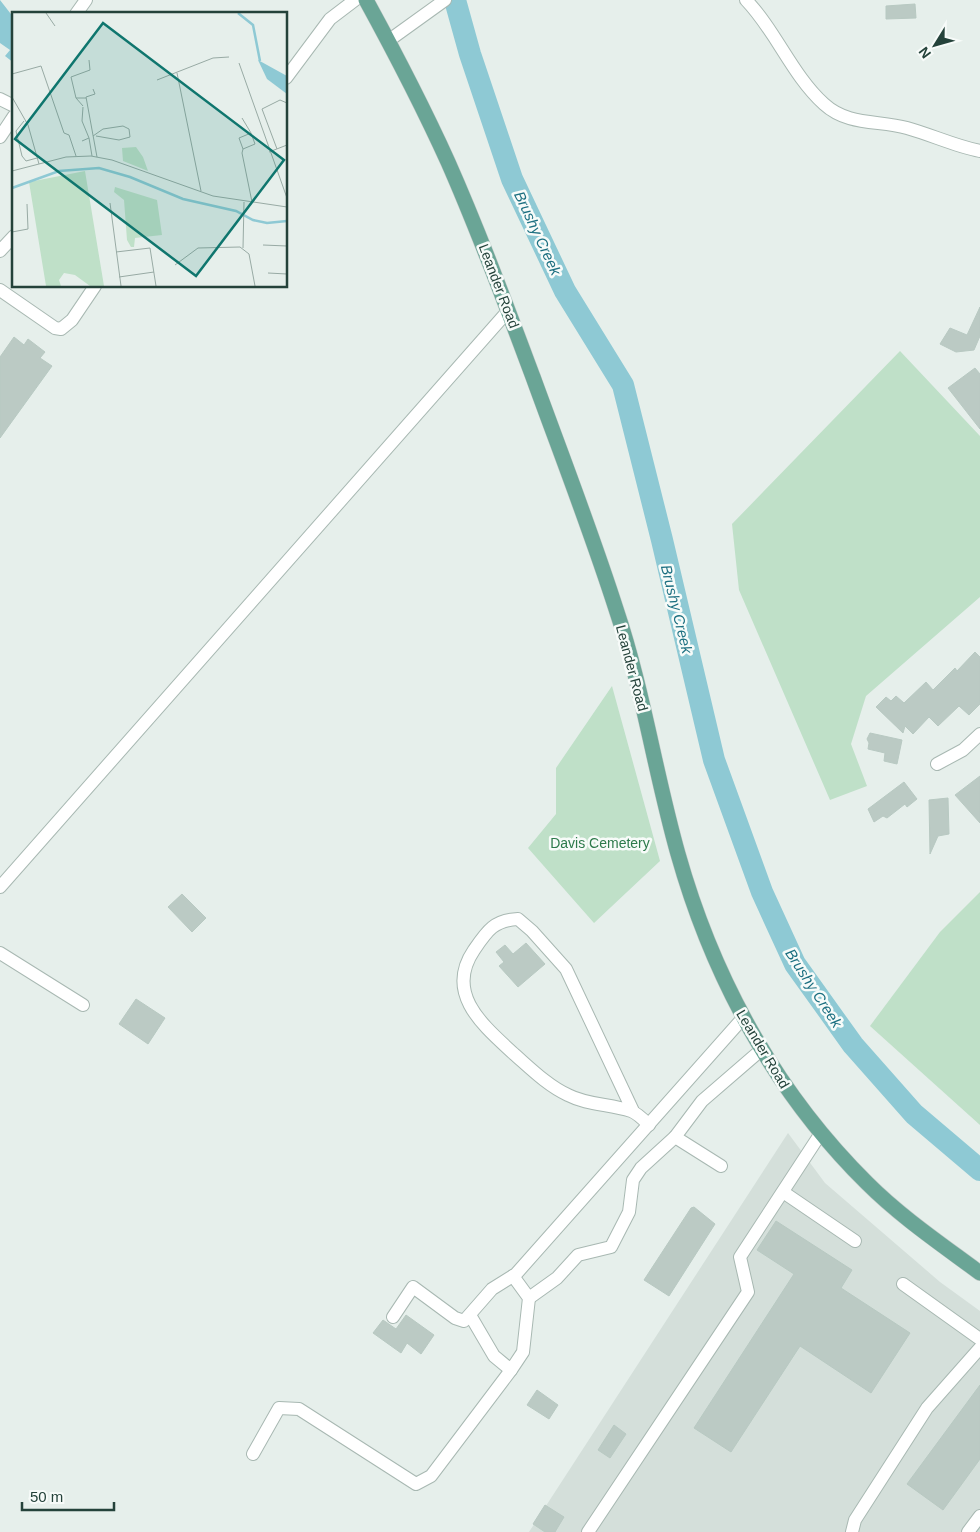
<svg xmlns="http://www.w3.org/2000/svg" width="980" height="1532" font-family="Helvetica,sans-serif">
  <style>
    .built { fill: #d4dfda }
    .green { fill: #bfe0c8 }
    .water { fill: #8ec9d4 }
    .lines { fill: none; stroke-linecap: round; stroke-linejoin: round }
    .river { stroke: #8ec9d4; stroke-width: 22 }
    .building { fill: #bbcac4; stroke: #b8c9c2 }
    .minor-casing { stroke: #a8b8b2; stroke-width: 14 }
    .major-casing { stroke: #c2cac8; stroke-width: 16 }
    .minor { stroke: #fff; stroke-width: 12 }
    .major { stroke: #6aa596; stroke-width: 15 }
    .labels { text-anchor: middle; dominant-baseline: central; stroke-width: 5; stroke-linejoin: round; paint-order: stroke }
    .street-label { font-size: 14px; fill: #24423a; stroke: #f7fbf9 }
    .park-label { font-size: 14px; fill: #2d7a4b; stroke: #f7fbf9 }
    .water-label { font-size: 15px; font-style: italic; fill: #1c6f80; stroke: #f7fbf9 }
    .inset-river { fill: none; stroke: #8ec9d4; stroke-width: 2.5 }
    .inset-road { fill: none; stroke: #98aaa4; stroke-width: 1 }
    .view { fill: #0f766e; fill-opacity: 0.15; stroke: #0f766e; stroke-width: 2.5 }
    .inset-edge { fill: none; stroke: #24423a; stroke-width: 2.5 }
  </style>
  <rect width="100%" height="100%" fill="#e6efeb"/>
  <path class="built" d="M788,1133L825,1183L940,1282L980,1311V1532H529Z"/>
  <g class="green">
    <path d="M900,351L980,436V597L866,696L851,744L867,786L830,800L739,590L732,524Z"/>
    <path d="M612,686L660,861L594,923L528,848L556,814V768Z"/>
    <path d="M980,892V1125L870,1026L940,932Z"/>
  </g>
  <path class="water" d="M0,0L14,18V63L5,56L10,50L0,43Z"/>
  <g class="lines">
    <path class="river" d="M455,0L470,54L512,179L565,291L623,385L662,540L714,760L762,892L795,964L853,1045L914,1114L980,1170"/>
  </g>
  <g class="building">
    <path d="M915,4L916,18L886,19V6Z"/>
    <path d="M980,307V336L974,350L956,352L940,344L950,328L967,335Z"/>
    <path d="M14,337L24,345L28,339L45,352L40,358L52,366L0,438V357Z"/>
    <path d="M975,368L980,374V429L948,388Z"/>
    <path d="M975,652L980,657V704L969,715L959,706L938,726L929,717L913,734L905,726L903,733L876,707L886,697L891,701L896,696L904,703L926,682L933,690L955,668L957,671Z"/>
    <path d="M870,733L902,740L897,764L884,761L885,753L868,749L869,743L867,739Z"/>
    <path d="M980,776V823L955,795Z"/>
    <path d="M904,782L917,799L907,807L905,804L887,818L883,816L874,822L868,809Z"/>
    <path d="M948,798L949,834L938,836L930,854L929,800Z"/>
    <path d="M182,894L206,918L192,932L168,907Z"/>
    <path d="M526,943L545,964L518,987L499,966L504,962L496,952L505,945L513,954Z"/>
    <path d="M136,999L165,1018L148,1044L119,1024Z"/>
    <path d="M694,1207L715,1224L669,1296L644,1280L691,1208Z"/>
    <path d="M776,1221L852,1270L841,1288L910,1333L871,1393L800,1346L731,1452L694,1428L794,1274L757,1250Z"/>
    <path d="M406,1315L434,1335L421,1354L407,1343L401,1353L373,1333L383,1320L396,1329Z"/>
    <path d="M980,1385V1459L943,1510L907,1484Z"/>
    <path d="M537,1390L558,1405L549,1419L527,1405Z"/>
    <path d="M614,1425L626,1434L610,1458L598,1450Z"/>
    <path d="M545,1505L564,1517L555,1532H545L533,1524Z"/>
  </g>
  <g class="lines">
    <defs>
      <g id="minor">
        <path d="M746,0C776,31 792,75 824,104C848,126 878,120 907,128C932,135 955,146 980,151"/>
        <path d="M76,14L86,0"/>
        <path d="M388,41L445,0"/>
        <path d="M286,78L330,19L355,0"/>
        <path d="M0,99L14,106"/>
        <path d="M0,137L14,116"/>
        <path d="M0,251L14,236"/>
        <path d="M0,290L55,328L61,329L72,320L95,286"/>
        <path d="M937,764L963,750L980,734"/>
        <path d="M0,887L508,311"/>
        <path d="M0,953L83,1005"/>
        <path d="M633,1111L566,969L532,931L518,919C494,920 487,931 474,950C444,994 484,1026 514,1054C530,1068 548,1086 568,1095C587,1105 611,1104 631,1111C637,1113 644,1120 649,1125"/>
        <path d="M721,1166L675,1137L702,1101L761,1050"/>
        <path d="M783,1192L855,1241"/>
        <path d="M903,1284L980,1339"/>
        <path d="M529,1298L557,1278L578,1255L611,1247L629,1212L633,1180L641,1168L675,1137"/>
        <path d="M470,1315L494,1356L511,1370L523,1352L529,1298L513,1276"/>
        <path d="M393,1317L413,1287L455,1318L464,1321L492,1289L516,1274L743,1018"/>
        <path d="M253,1454L279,1408L299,1409L416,1484L431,1476L511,1370"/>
        <path d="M588,1532L748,1292L740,1257L821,1133"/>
        <path d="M852,1532L855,1520L927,1408L980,1348"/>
        <path d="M968,1532L980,1516"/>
      </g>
      <path id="major" d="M366,0C395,53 423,107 448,162C479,232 506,305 533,377C561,454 591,531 616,609C643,689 655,773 678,854C713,978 775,1092 867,1183C901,1217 941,1244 980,1273"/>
    </defs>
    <use href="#minor" class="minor-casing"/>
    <use href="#major" class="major-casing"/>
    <use href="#minor" class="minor"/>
    <use href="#major" class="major"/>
  </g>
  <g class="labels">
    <g class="street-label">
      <text transform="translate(499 286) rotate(69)">Leander Road</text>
      <text transform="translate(632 668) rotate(75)">Leander Road</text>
      <text transform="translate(763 1049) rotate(59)">Leander Road</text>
    </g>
    <g class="park-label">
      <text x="600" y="843">Davis Cemetery</text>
    </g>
    <g class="water-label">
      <text transform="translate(538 233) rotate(65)">Brushy Creek</text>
      <text transform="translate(677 609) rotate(76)">Brushy Creek</text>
      <text transform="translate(814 988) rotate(57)">Brushy Creek</text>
    </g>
  </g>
  <g transform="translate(12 12)">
    <rect width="275" height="275" fill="#e6efeb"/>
    <path d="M124,135L131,145L136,159L111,149L110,136ZM73,159L92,274H78L63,263L52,261L47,268L49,274H34L17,170ZM103,175L145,188L150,223L123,226L122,235H119L115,228L112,188L102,180Z" fill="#bfe0c8"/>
    <path d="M246,48L275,64V82L255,67Z" fill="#8ec9d4"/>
    <path class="inset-river" d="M226,1L241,13L248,49M0,176L47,159L87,156L118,165L171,187L224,199L241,208L255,211L275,209"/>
    <path class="inset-road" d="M34,1L43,14M227,51L275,186M165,61L189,179M0,62L29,54L52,121L57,123L64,144M145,68L201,46L217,45M81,77L83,82L74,85L85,145M0,85L16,113L27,152M64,86L59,65L78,58L77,48M71,94L64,86H74M71,95L70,109L77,126M230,106L239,121M12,109L4,119L10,144L14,149L25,146M81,124L91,117L111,114L117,117L118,125L107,128L84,124M70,129L77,126L80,144M231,137L227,126L239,121L243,132L231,137L230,141L240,190M265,137L250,97L268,88L275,91M257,140L275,133M0,159L54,145L79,144L100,148L201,184L275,195M98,191L109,274M0,220L16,217L15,192M251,233L275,234M231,236L232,190M104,240L138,236L144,274M163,253L186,236L228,235L237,242L243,274M256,261L275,262M107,265L142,260"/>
    <path class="view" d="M91,11L272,148L184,264L3,127Z"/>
    <rect width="275" height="275" class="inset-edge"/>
  </g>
  <g transform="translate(935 45) rotate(233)" stroke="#f7fbf9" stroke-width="4" paint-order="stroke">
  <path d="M0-4L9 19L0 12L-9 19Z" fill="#24423a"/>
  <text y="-8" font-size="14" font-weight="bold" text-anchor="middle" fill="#24423a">N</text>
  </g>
  <path d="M22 1502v8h92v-8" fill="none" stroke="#24423a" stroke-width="2.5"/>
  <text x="30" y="1502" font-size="15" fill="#24423a" stroke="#f7fbf9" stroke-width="4" paint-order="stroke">50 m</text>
</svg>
